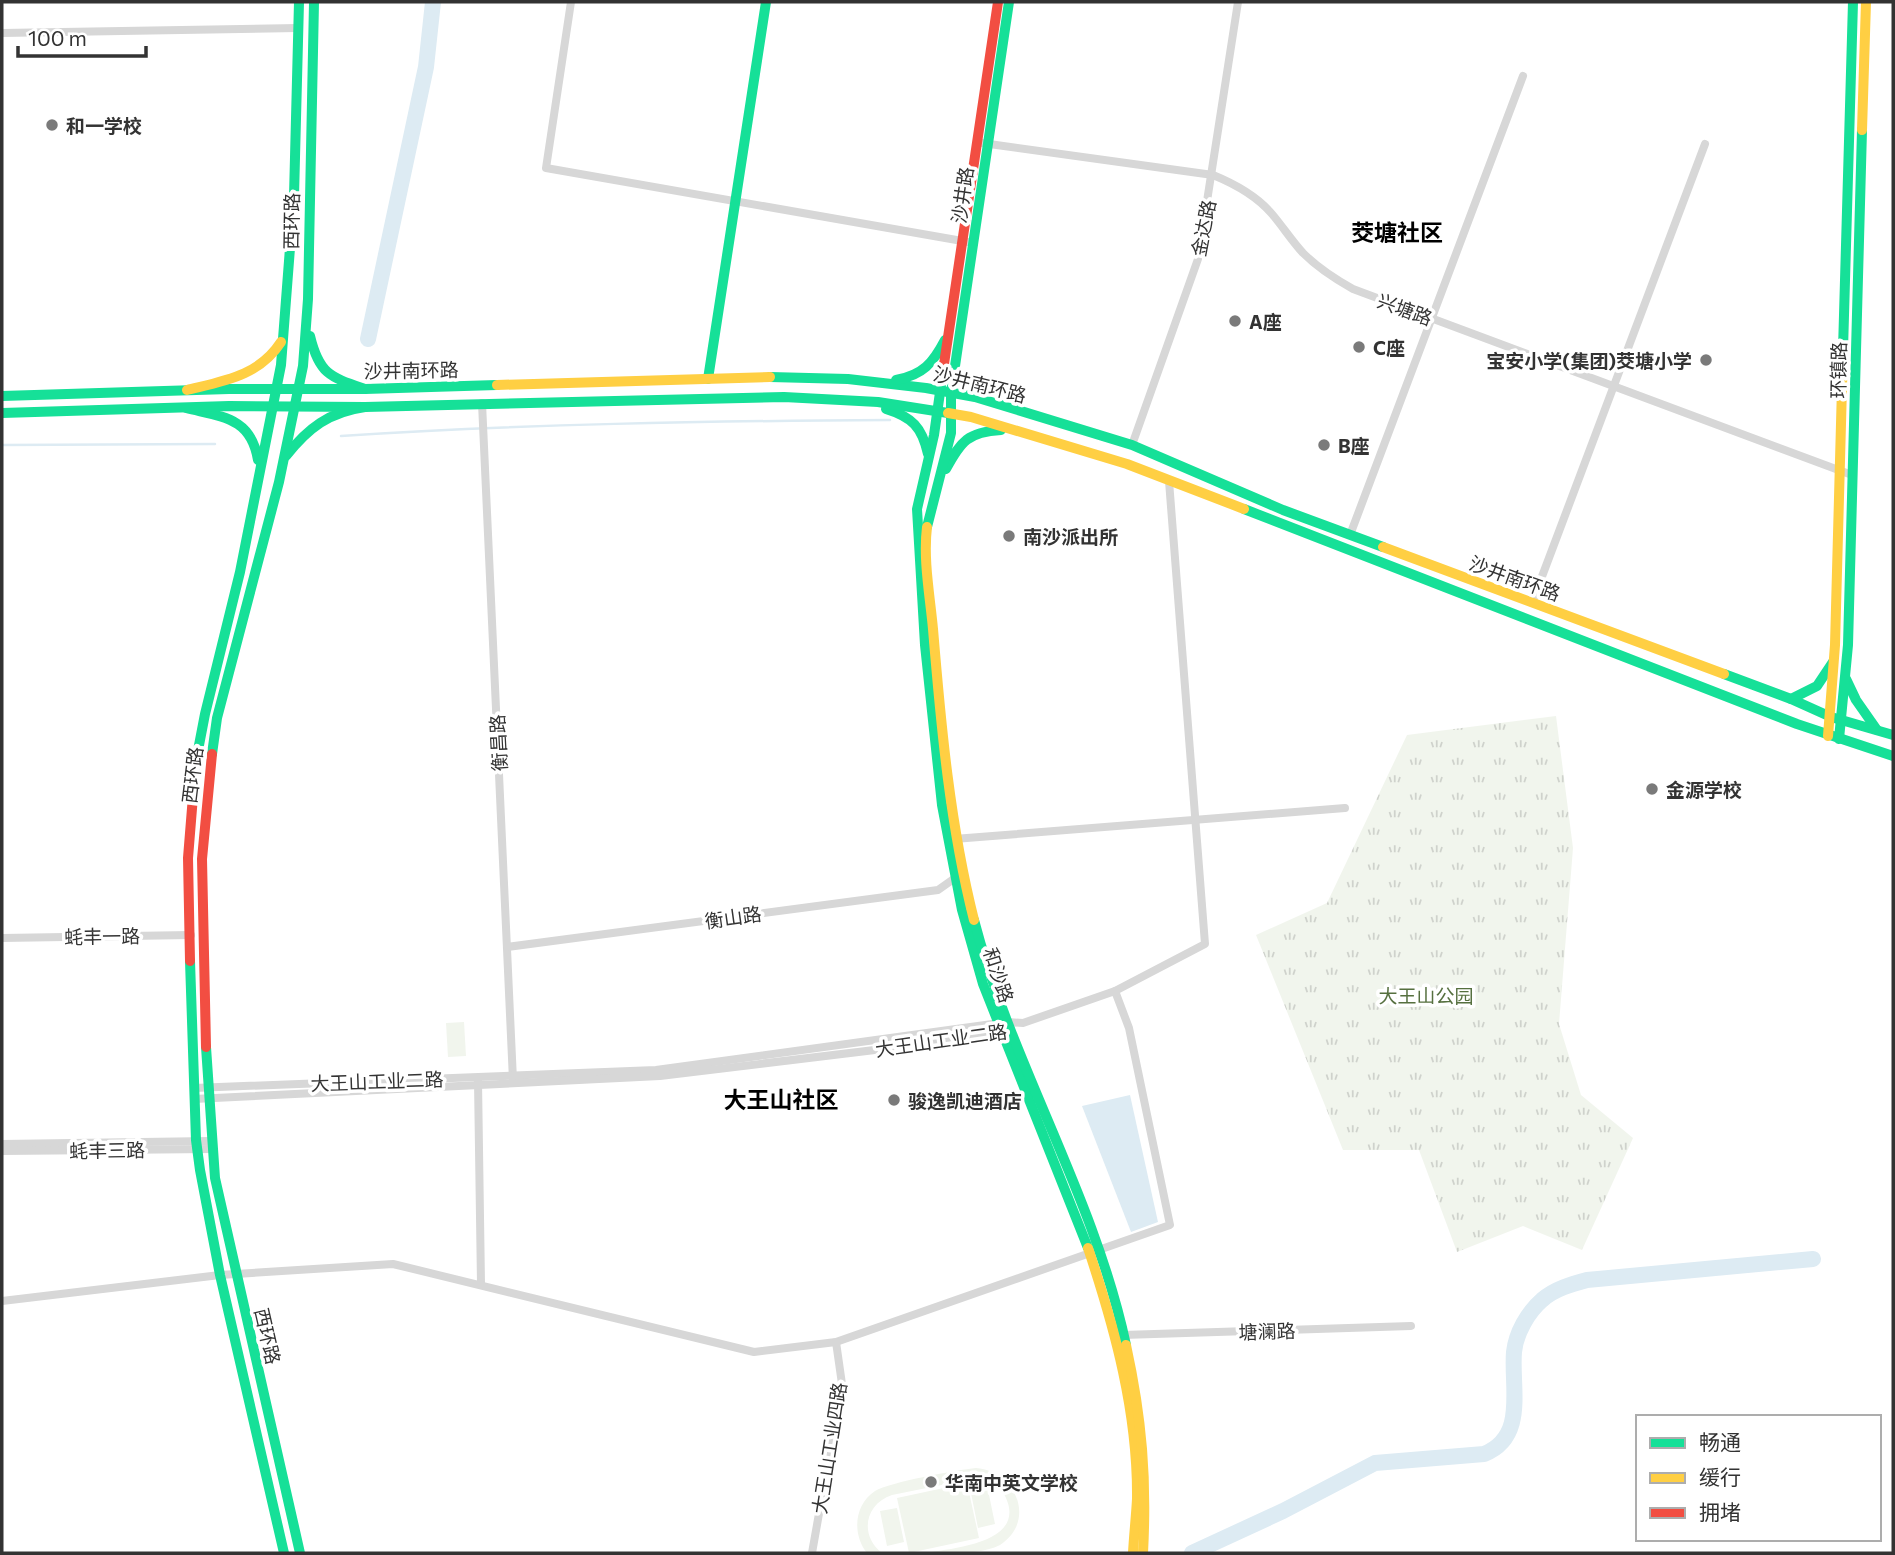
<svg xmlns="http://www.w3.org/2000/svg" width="1895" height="1555" font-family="Commissioner,'Noto Sans SC',sans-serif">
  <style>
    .grass { fill: url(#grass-tufts) }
    .garden { fill: #f1f5ed }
    .water { fill: #ddebf3 }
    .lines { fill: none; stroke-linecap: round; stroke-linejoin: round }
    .stream { stroke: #ddebf3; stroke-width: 2.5 }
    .river { stroke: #ddebf3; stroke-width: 16 }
    .street { stroke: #d7d7d7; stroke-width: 8 }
    .fast { stroke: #16e098; stroke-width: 10 }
    .slow { stroke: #ffcf43; stroke-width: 10 }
    .jam { stroke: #f24e42; stroke-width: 10 }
    .poi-dot { fill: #7a7a7a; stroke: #fff; stroke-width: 2.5 }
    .labels { text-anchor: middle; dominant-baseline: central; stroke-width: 7; stroke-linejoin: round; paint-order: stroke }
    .poi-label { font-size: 19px; font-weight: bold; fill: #333; stroke: #fff; text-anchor: start }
    .street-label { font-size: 19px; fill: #333; stroke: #fff }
    .park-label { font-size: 19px; fill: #56703f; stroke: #fff }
    .quarter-label { font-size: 23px; font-weight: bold; fill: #000; stroke: #fff }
  </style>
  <defs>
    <pattern id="grass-tufts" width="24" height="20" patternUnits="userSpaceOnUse" patternTransform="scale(1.75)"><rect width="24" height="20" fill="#f1f5ed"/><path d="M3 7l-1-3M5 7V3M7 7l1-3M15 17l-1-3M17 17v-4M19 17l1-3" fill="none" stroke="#cfd2cc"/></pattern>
  </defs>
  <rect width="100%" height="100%" fill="#fff"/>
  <path class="grass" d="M1556,716L1573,848L1559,1024L1581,1095L1633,1138L1582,1250L1523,1226L1457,1252L1419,1150H1343L1256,935L1327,903L1407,735Z"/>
  <g class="garden">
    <path d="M464,1022L466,1056L448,1057L446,1023Z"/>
    <path d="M976,1468C1016,1471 1037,1521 1000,1545C980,1555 949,1553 926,1553C953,1548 1026,1543 1006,1498C1001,1485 989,1479 976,1478L892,1495C865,1504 859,1535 882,1553H867C852,1534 854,1505 875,1491C890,1482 957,1470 976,1468Z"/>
    <path d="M967,1483L979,1538L909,1553L897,1498Z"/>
    <path d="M988,1490L995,1524L978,1528L971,1493Z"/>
    <path d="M897,1508L904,1542L887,1546L880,1511Z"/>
  </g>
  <path class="water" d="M1130,1095L1158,1222L1131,1232L1082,1106Z"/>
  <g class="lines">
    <g class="stream">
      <path d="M341,436C524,424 706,421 890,420"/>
      <path d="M2,445L215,444"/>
    </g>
    <g class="river">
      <path d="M368,339L426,67L433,2"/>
      <path d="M1192,1553L1283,1511L1375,1463L1484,1454C1527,1437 1511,1388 1514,1352C1516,1333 1528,1312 1542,1300C1554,1289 1572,1284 1587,1280L1813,1259"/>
    </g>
    <g class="street">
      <path d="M571,2L546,168L968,242"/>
      <path d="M2,33L298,28"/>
      <path d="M982,143L1213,175C1235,184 1256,195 1272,214C1283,227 1292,241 1303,253C1318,268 1335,279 1353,289L1852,475"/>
      <path d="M482,403L513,1080"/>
      <path d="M1132,445L1198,259L1238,2"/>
      <path d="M1350,535L1523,76"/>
      <path d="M1532,603L1705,144"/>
      <path d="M954,839L1345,808"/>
      <path d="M2,938L191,935"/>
      <path d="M507,947L938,890L955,878"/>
      <path d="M478,1081L481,1284"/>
      <path d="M194,1088L656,1070L1007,1022L1023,1023L1115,991L1205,944L1169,481"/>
      <path d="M194,1099L660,1076L1007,1034"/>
      <path d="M2,1144L211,1141"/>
      <path d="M2,1151L212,1149"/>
      <path d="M2,1301L220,1275L393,1264L754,1352L836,1342L1170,1225L1129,1028L1115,991"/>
      <path d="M1123,1335L1411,1326"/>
      <path d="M812,1553L842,1384L836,1342"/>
    </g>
    <g class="fast">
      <path d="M310,336C319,374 330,377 365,389"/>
      <path d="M1843,350L1853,2"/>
      <path d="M944,364L934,435L917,509L925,645L942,805L962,910L983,984L1088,1248"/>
      <path d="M770,377L848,379L926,388L975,397L1132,445L1283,510L1383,547"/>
      <path d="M708,379L766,2"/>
      <path d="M896,380C923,375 933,363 945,340"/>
      <path d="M2,396L229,389H365L497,385"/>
      <path d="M186,408C222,417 251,417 258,460"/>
      <path d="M886,409C912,417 922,427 928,454"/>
      <path d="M2,413L229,406L365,407L784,397L878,402L948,413"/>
      <path d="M286,456C308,428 329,412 365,407"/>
      <path d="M946,469C961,441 968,432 1001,430"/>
      <path d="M1244,509L1797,724L1893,756"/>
      <path d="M927,527L951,433V393L1009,2"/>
      <path d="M1724,674L1791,699L1831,717L1893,735"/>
      <path d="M1846,679L1856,700L1877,730"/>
      <path d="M1791,699L1817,686L1833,662"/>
      <path d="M1839,739L1848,645L1862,130"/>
      <path d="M212,754L217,718L279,482L303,366L308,299L314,2"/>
      <path d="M193,796L195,766L205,714L240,572L281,365L294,196L299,2"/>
      <path d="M974,920C1012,1066 1094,1195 1126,1345"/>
      <path d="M190,961L196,1140L200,1170L220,1275L284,1553"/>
      <path d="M206,1047L215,1178L300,1553"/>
    </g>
    <g class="slow">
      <path d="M1862,130L1866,2"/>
      <path d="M497,385L770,377"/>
      <path d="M187,390C224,381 259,376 281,342"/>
      <path d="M948,413L971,417L1127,464L1244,509"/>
      <path d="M927,527C923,560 930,596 933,629C941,726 950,825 974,920"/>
      <path d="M1383,547L1724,674"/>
      <path d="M1828,736L1835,645L1843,350"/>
      <path d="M1088,1248C1115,1329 1138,1413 1137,1499C1136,1517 1134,1535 1133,1553"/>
      <path d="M1126,1345C1142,1418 1147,1479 1143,1553"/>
    </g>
    <g class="jam">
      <path d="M944,364L998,2"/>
      <path d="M190,961L188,858L193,796"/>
      <path d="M206,1047L202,859L212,754"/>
    </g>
  </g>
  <g class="poi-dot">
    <circle cx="52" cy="125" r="7"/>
    <circle cx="1235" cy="321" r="7"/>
    <circle cx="1359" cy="347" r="7"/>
    <circle cx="1706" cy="360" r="7"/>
    <circle cx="1324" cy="445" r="7"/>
    <circle cx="1009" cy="536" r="7"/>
    <circle cx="1652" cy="789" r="7"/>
    <circle cx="894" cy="1100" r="7"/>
    <circle cx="931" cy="1482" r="7"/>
  </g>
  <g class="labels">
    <g class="poi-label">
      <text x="66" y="125">和一学校</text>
      <text x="1249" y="321">A座</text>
      <text x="1373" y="347">C座</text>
      <text x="1692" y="360" text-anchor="end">宝安小学(集团)茭塘小学</text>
      <text x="1338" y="445">B座</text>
      <text x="1023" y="536">南沙派出所</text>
      <text x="1666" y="789">金源学校</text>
      <text x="908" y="1100">骏逸凯迪酒店</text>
      <text x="945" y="1482">华南中英文学校</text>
    </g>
    <g class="street-label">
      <text transform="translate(962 195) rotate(-82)">沙井路</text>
      <text transform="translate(291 221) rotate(-89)">西环路</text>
      <text transform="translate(1203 228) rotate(-79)">金达路</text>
      <text transform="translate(1405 309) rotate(20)">兴塘路</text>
      <text transform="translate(411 370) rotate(-1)">沙井南环路</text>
      <text transform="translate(1838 370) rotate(-89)">环镇路</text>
      <text transform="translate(980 384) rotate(14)">沙井南环路</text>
      <text transform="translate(1515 578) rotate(20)">沙井南环路</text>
      <text transform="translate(498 743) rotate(-93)">衡昌路</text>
      <text transform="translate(192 775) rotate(-83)">西环路</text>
      <text transform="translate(733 917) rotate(-8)">衡山路</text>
      <text transform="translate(102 936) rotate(-1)">蚝丰一路</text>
      <text transform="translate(999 975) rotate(72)">和沙路</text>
      <text transform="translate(941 1040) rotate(-8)">大王山工业二路</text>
      <text transform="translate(377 1081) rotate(-2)">大王山工业二路</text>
      <text transform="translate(107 1150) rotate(-1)">蚝丰三路</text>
      <text transform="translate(1267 1331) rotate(-2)">塘澜路</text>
      <text transform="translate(268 1336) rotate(77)">西环路</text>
      <text transform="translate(829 1448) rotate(-81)">大王山工业四路</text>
    </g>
    <g class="park-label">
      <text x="1426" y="995">大王山公园</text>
    </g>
    <g class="quarter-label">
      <text x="1397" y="232">茭塘社区</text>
      <text x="781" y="1099">大王山社区</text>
    </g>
  </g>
  <rect width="1895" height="1555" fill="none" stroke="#333333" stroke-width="7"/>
  <rect x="1636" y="1415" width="245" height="126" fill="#ffffff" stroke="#adadad" stroke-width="2"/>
  <rect x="1650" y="1438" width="35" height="10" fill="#16e098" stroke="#adadad" stroke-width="2"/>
  <text x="1699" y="1450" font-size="21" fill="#333333">畅通</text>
  <rect x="1650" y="1473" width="35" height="10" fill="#ffcf43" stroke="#adadad" stroke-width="2"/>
  <text x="1699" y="1485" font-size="21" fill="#333333">缓行</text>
  <rect x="1650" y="1508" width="35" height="10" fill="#f24e42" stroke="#adadad" stroke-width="2"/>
  <text x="1699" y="1520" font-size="21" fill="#333333">拥堵</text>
  <path d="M18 46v10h128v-10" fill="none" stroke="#333333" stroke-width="3.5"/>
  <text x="28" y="46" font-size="21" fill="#333333" stroke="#ffffff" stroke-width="5" paint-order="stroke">100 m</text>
</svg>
